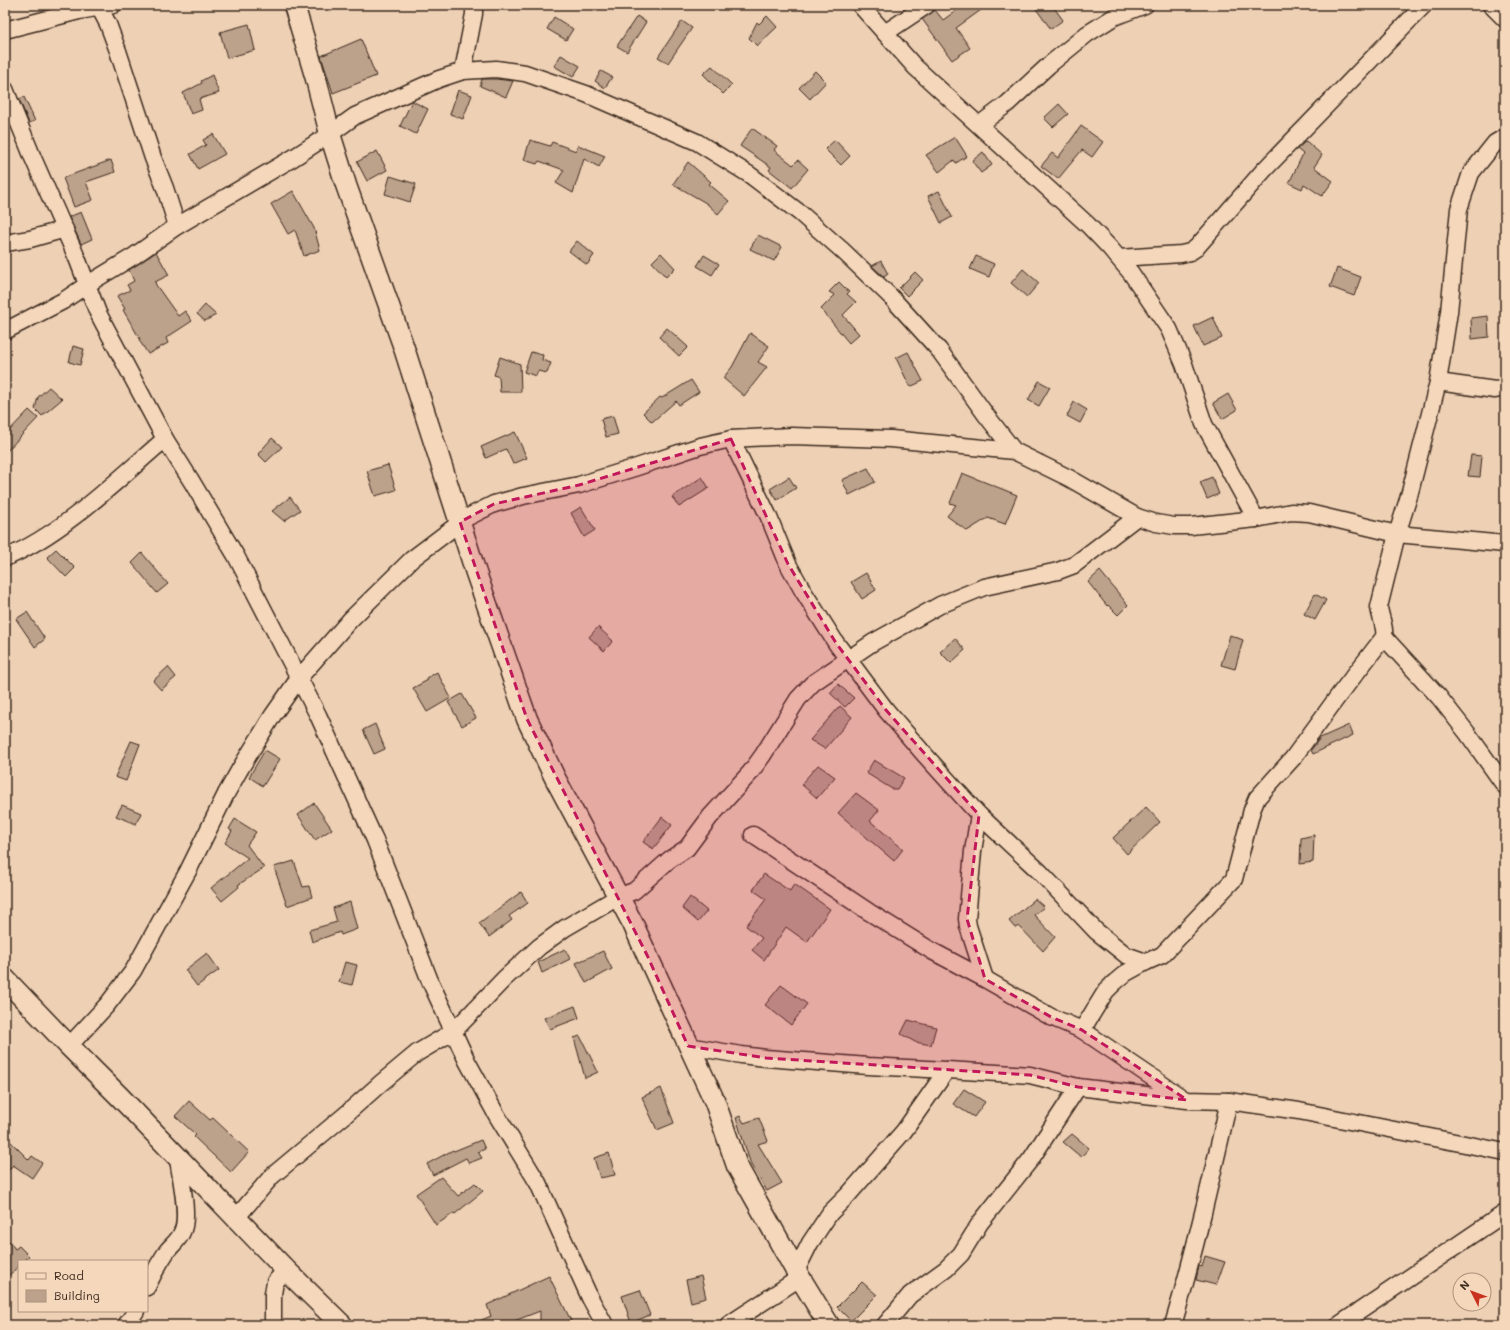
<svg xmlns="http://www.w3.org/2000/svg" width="1510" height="1330" font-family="Mali,sans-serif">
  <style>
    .building { fill: #bca18b; stroke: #3b2a1e }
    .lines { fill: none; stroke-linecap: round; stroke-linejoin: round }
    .minor-casing { stroke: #3b2a1e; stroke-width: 19 }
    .tertiary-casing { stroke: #3b2a1e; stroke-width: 23 }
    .minor { stroke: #f5d7bb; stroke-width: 16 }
    .tertiary { stroke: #f5d7bb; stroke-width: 20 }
    .marked { fill: #c2185b; fill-opacity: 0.2; stroke: #c2185b; stroke-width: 3; stroke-dasharray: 8 5; stroke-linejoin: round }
  </style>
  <rect width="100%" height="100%" fill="#eed0b5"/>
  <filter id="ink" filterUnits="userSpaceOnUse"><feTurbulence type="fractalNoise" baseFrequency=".025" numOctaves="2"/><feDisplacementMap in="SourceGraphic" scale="8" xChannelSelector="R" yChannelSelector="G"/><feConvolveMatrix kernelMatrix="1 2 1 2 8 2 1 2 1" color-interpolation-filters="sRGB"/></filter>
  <g filter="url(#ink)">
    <g class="building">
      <path d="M964,5H988L956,28L970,48L952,60L922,19L935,10L943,20Z"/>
      <path d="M1033,5H1052L1063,20L1051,29Z"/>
      <path d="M637,16L646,22L627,52L617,46Z"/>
      <path d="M767,16L777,27L757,46L749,38L757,22L759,24Z"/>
      <path d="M554,17L573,29L566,40L547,29Z"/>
      <path d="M682,21L692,28L668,63L658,57Z"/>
      <path d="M249,24L255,50L227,58L220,32Z"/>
      <path d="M361,39L376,76L333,93L321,56Z"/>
      <path d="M561,55L580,66L573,77L554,66Z"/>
      <path d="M712,66L732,85L723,94L703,74Z"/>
      <path d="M601,71L612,77L605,88L595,81Z"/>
      <path d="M815,71L826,82L810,99L799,88Z"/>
      <path d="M212,75L219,93L199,99L202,110L191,114L183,93L202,83L201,81Z"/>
      <path d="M482,79H496L513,81L506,97L480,86Z"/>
      <path d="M458,90L472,95L463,119L450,114Z"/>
      <path d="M24,97L35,121L29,123L19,99Z"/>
      <path d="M412,101L428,109L416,134L400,126Z"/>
      <path d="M1059,104L1068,114L1053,127L1044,118Z"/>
      <path d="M1081,126L1103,142L1092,157L1082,150L1058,179L1041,166L1052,153L1058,158Z"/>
      <path d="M752,128L777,146L774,150L793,165L798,160L808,169L792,188L769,170L771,167L740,146Z"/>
      <path d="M213,134L225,154L198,169L190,154L206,145L203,140Z"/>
      <path d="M955,137L967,156L956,163L954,160L939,172L926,155Z"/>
      <path d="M530,140L550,146L552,142L576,151L578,145L605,156L599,167L584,159L573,193L556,183L564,170L539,161L537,164L524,160Z"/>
      <path d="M835,140L850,156L841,165L825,149Z"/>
      <path d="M1306,141L1322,155L1314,167L1333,181L1322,196L1304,184L1302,189L1289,183L1303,154L1297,149Z"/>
      <path d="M377,151L387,170L367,181L357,162Z"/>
      <path d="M983,152L992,165L981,173L972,161Z"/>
      <path d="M111,160L115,172L86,182L93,200L74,207L63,178Z"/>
      <path d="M688,162L711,182L709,184L729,201L718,214L706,203L673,184Z"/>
      <path d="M390,176L416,184L410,202L385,194Z"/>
      <path d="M293,191L314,228L320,250L304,256L295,230L288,234L271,204Z"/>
      <path d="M939,191L952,217L941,223L928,196Z"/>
      <path d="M81,212L92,239L81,244L69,217Z"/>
      <path d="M758,235L782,247L774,261L750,249Z"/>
      <path d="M577,241L594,255L587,265L569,251Z"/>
      <path d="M156,252L169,275L155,282L156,285L178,316L185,311L192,321L166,338L168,343L148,354L139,340L140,339L123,310L125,309L117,296L130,290L127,285L134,281L129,270Z"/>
      <path d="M661,253L675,268L666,277L652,262Z"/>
      <path d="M704,255L719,264L712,275L697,266Z"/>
      <path d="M976,256L994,264L989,277L970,269Z"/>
      <path d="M881,261L888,274L884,277L872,266Z"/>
      <path d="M1337,268L1361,277L1354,296L1330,287Z"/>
      <path d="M1023,269L1039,283L1027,297L1011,283Z"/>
      <path d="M915,272L923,280L907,296L899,288Z"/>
      <path d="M839,282L849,292L847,294L856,302L843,315L859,334L849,343L821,309L835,295L829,292Z"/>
      <path d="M205,305L216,315L205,321L197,314Z"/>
      <path d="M1488,316L1489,337L1472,339L1471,318Z"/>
      <path d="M1213,317L1222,338L1203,346L1194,326Z"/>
      <path d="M667,328L688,347L679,356L659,337Z"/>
      <path d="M750,333L769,346L758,362L767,367L744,396L723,378L732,367Z"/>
      <path d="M73,346L84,349L80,365L69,362Z"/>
      <path d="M531,352L543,355L542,360L551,363L547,373L538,371L536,376L524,372Z"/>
      <path d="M908,352L923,381L910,387L896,358Z"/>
      <path d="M500,357L520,364L521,392H500L499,377L494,375Z"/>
      <path d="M691,380L699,392L679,405L676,401L652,422L643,413L660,397L662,398Z"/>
      <path d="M1039,381L1050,387L1039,406L1028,400Z"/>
      <path d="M49,387L62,399L42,416L35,409L38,397Z"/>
      <path d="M1228,394L1237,410L1222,419L1213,403Z"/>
      <path d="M1074,402L1087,410L1080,423L1067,416Z"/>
      <path d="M29,410L38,418L5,453V435Z"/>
      <path d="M613,416L618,434L606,437L601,419Z"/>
      <path d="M515,432L527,458L513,464L506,449L486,458L481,447Z"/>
      <path d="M272,438L282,447L266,462L258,454Z"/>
      <path d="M1471,455L1482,456L1480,477L1468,476Z"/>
      <path d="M388,465L396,490L375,496L367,471Z"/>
      <path d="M868,468L875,482L849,495L842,480Z"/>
      <path d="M962,473L1017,495L1005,524L988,518L967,531L947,516L956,505L950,503Z"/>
      <path d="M702,477L709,488L679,507L672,497Z"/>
      <path d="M789,477L796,488L777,500L770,489Z"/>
      <path d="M1212,477L1219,494L1207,499L1200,482Z"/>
      <path d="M290,497L300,510L284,521L272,511Z"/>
      <path d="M581,507L595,530L584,537L571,513Z"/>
      <path d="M56,549L75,568L66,577L47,557Z"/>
      <path d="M142,553L168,584L157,593L132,563Z"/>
      <path d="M1100,571L1128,605L1118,615L1108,605L1107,606L1088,582Z"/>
      <path d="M866,573L876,590L862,599L851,582Z"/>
      <path d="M1315,594L1326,600L1315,620L1304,614Z"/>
      <path d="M27,612L45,639L35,647L16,619Z"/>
      <path d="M598,627L613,641L604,651L589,637Z"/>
      <path d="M1230,635L1243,640L1235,669L1221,665Z"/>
      <path d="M955,638L965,650L951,663L940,652Z"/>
      <path d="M168,667L176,677L161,690L153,681Z"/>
      <path d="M437,672L451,698L427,712L413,688L428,680L427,678Z"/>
      <path d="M838,684L854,698L845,707L830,693Z"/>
      <path d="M462,694L476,718L462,726L448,702Z"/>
      <path d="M840,706L852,717L825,749L810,740Z"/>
      <path d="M375,724L385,749L374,754L363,730Z"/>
      <path d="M1349,725L1353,735L1313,754L1311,750L1320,738Z"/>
      <path d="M131,741L140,744L126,781L115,777Z"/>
      <path d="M265,750L280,759L263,786L249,777Z"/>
      <path d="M874,760L904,778L897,789H892L866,773Z"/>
      <path d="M818,765L835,777L817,798L801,784Z"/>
      <path d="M856,793L879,810L870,821L903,849L894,861L838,813Z"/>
      <path d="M314,803L332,829L315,840L298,815Z"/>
      <path d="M122,805L141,813L136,824L116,816Z"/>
      <path d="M1146,807L1160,822L1127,854L1113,838Z"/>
      <path d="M662,817L672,825L653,849L643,842Z"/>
      <path d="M235,819L256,832L247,845L264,868L238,885L239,887L222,901L211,888L248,858L225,843L232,831L229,829Z"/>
      <path d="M1314,835L1313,862L1300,864L1301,838Z"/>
      <path d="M294,861L303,887L309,886L312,897L287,906L274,867Z"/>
      <path d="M764,874L790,891L794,884L830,909L807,942L786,927L764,960L752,950L762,938L746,926L766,899L753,890Z"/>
      <path d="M521,892L528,903L509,916L512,920L489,937L479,923Z"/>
      <path d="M690,897L707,911L698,922L682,908Z"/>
      <path d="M1035,899L1044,907L1034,915L1055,937L1043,951L1019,926L1015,928L1009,921Z"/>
      <path d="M350,902L357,929L341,935L340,932L312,942L309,930L337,922L333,908Z"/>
      <path d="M565,949L570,959L542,973L538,962Z"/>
      <path d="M603,951L612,969L586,983L576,963Z"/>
      <path d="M207,953L219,970L197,986L185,970Z"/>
      <path d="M345,962L357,965L352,985L339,982Z"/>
      <path d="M781,985L807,1004L791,1025L765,1005Z"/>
      <path d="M575,1006L579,1018L550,1029L544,1018Z"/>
      <path d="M908,1020L936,1027L931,1045L915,1042L901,1034Z"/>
      <path d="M580,1036L598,1072L585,1078L574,1038Z"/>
      <path d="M661,1088L674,1123L657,1130L642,1097Z"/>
      <path d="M964,1089L985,1102L974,1117L953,1104Z"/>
      <path d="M189,1101L210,1120L213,1118L249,1152L231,1172L194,1137L196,1135L175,1116Z"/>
      <path d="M740,1116L744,1123L759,1118L768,1141L758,1144L782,1183L767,1191L751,1165L736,1118Z"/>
      <path d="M1072,1134L1089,1148L1081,1157L1063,1142Z"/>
      <path d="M5,1136L29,1160L32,1156L42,1163L32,1178L13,1165L5,1174Z"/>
      <path d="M481,1140L485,1149L478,1152L482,1158L469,1163L466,1158L433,1175L427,1164L453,1150L454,1151Z"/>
      <path d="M609,1153L615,1175L600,1178L594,1158Z"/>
      <path d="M441,1177L458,1196L475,1183L483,1191L455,1214L454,1213L436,1225L416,1194Z"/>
      <path d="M5,1236L15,1249L19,1246L29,1256L24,1261H19V1266L5,1279Z"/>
      <path d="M1205,1256L1225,1262L1216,1285L1196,1280L1199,1266L1202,1267Z"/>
      <path d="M549,1276L573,1325H540V1311L504,1325H470L491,1316L487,1305Z"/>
      <path d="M701,1276L706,1298L691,1302L686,1280Z"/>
      <path d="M862,1282L877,1295L851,1321L837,1307Z"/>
      <path d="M640,1290L650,1315L631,1323L622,1296Z"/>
    </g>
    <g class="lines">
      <defs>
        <g id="minor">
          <path d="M98,5L108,24L118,51L153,158L165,188L177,226"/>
          <path d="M860,5L915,67L1088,225L1110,248L1131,273L1169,329L1184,364L1204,424L1256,519"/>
          <path d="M1491,5L1505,19"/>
          <path d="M5,30L79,11L113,5"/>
          <path d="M885,33L927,5"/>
          <path d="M463,71L474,14V5"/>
          <path d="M5,89L33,158L77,258L98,313L165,439L192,482L236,556L318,715L375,840L430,981L467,1061L496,1114L538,1183L590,1298L605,1325"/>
          <path d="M979,125L1007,104L1049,65L1087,34L1114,17L1145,5"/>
          <path d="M5,243L30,239L65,229"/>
          <path d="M1119,258L1181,254L1190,252L1196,248L1264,170L1424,5"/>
          <path d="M5,331L63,301L88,284L134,256L177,226L293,158L330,134L355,116L439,79L463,71L496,69L525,73L586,94L697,142L750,175L800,213L843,251L891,297L939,350L986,415L1014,451"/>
          <path d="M1438,382L1495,390L1505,388"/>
          <path d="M731,439L768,515L788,564L803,591L836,643L886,710L924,754L979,815L1040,872L1096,931L1126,955L1146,962"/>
          <path d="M5,558C63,534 117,480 165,439"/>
          <path d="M1384,637L1439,697L1468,734L1505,786"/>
          <path d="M979,815L973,851L967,919L968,926L985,979"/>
          <path d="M753,835L869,912L932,951L985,979L1051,1017L1082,1030L1184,1099"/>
          <path d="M1082,1030L1106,991L1114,983L1126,973L1146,962L1162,955L1234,879L1252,810L1257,798L1293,758L1339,695L1384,637C1386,628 1380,617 1379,607L1397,534L1409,496L1438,382L1449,312L1459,209L1471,173L1495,143L1505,137"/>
          <path d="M69,1046L107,1005L133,971L188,871L226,794L240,769L273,715L299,678L350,620L412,559L466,518L494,504L523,496L579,485L637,467L700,446L731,439L791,436L891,439L1014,451L1069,478L1137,517L1156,523L1174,526H1191L1256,519L1291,512L1309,513L1397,534L1505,544"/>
          <path d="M688,1046L741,1055L766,1058L868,1066L947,1070L1030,1075L1078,1087L1187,1100L1229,1101L1299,1111L1505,1152"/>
          <path d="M236,1218L272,1176L344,1116L381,1083L417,1053L454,1031L504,979L539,947L565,928L618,897L634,891L669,860L687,848L710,817L750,773L763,755L798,699L813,683L872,643L940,605L984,587L1058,571L1074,565L1137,517"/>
          <path d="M796,1271L810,1243L830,1213L848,1195L904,1131L947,1070"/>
          <path d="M147,1287C153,1274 159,1263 167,1251C172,1245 179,1240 182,1232C190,1217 180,1176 178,1158"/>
          <path d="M126,1325L136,1311"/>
          <path d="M273,1325V1294L275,1282L286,1270"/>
          <path d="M728,1325L801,1277"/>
          <path d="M885,1325L910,1295L946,1269L961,1254L980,1223L1031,1159L1078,1087"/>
          <path d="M1173,1325C1195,1251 1212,1176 1229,1101"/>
          <path d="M1339,1325L1505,1213"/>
        </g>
        <g id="tertiary">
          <path d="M294,5L316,79L330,134L346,185L403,345L476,573L527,719L555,778L633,924L647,955L715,1102L737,1166L796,1271L829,1325"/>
          <path d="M5,979L69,1046L120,1097L286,1270L342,1325"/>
        </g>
      </defs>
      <use href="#minor" class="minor-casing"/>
      <use href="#tertiary" class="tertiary-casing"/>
      <use href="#minor" class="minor"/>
      <use href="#tertiary" class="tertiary"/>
    </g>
  </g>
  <path class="marked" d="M731,439L788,564L836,643L886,710L979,815L967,919L985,979L1051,1017L1082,1030L1187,1100L1078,1087L1030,1075L766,1058L688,1046L647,955L527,719L460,522L494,504L579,485Z"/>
  <rect width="1510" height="1330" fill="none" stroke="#f5d7bb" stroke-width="20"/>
  <rect x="10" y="10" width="1490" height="1310" fill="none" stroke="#3b2a1e" stroke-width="1.5" filter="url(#ink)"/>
  <rect x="18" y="1260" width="130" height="52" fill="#f5d7bb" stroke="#ab927c"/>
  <rect x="26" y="1273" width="20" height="6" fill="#f5d7bb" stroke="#ab927c"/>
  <text x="54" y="1280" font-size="12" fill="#3b2a1e">Road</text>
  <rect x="26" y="1290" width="20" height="12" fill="#bca18b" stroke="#ab927c"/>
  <text x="54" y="1300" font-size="12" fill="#3b2a1e">Building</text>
  <g transform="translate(1472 1292) rotate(312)"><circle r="19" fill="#f5d7bb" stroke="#ab927c"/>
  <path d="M0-3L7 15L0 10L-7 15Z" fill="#c8321e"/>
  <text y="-6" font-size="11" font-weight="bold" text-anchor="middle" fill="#3b2a1e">N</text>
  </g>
</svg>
